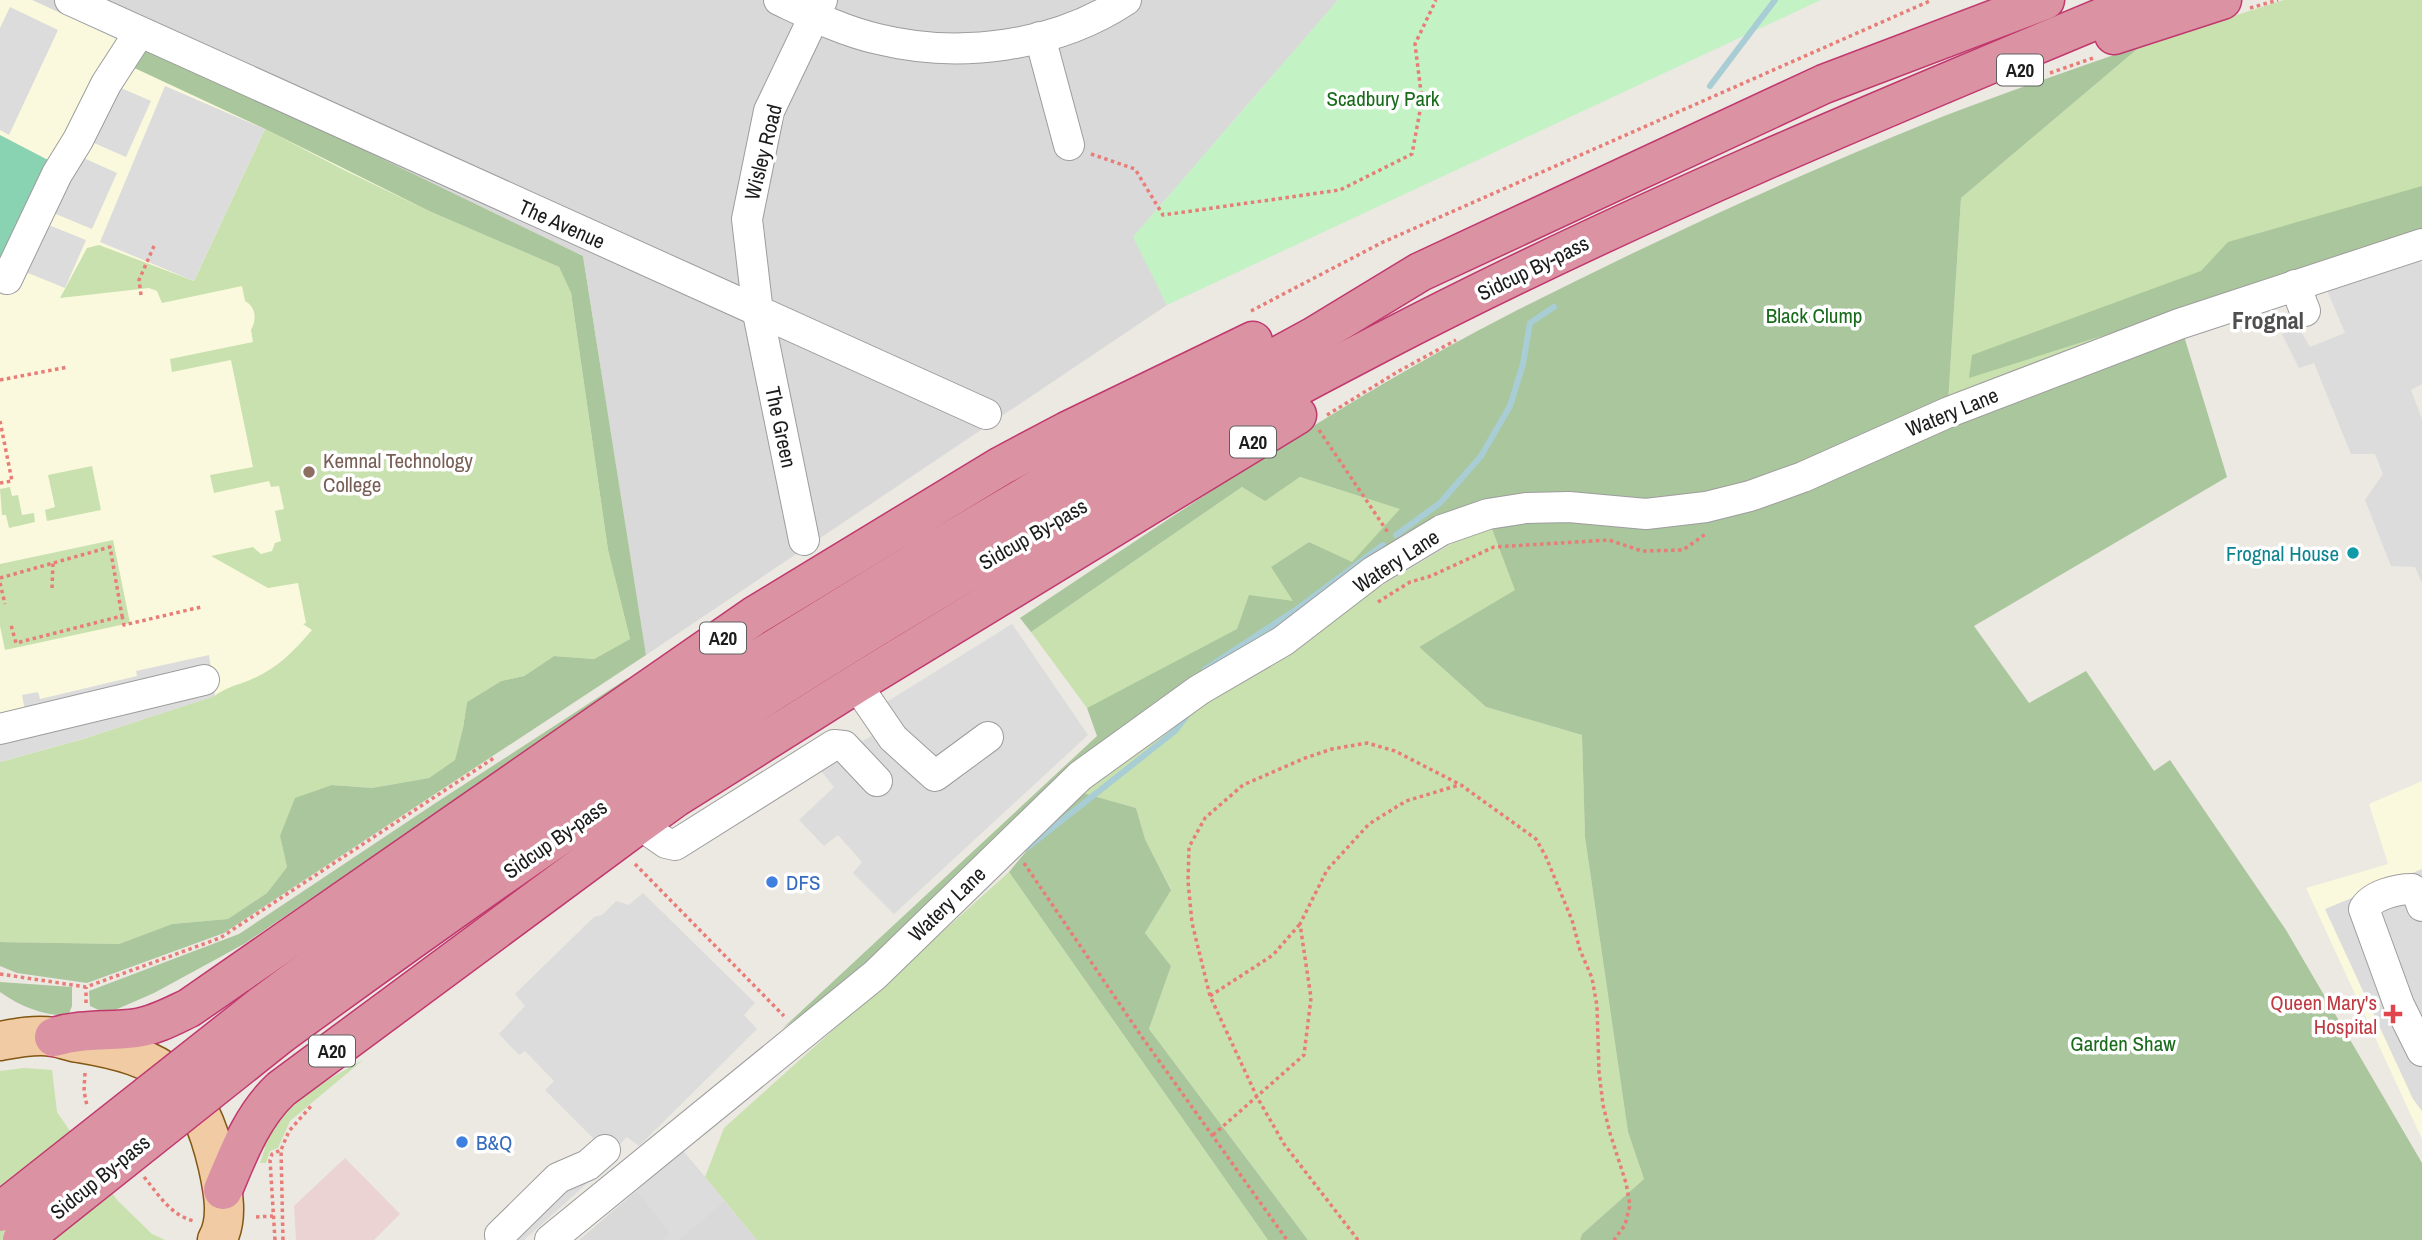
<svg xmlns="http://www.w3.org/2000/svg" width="2422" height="1240" font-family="'Archivo Narrow',sans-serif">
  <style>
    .residential { fill: #dad9d9 }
    .commercial { fill: #ebd3d3 }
    .education { fill: #faf9dd }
    .grass { fill: #c9e1ae }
    .forest { fill: #aac69c }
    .park { fill: #c3f2c5 }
    .pitch { fill: #89d2b2 }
    .parking { fill: #dcdcdc }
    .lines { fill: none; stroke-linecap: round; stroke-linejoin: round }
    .stream { stroke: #a8cdd5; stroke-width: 6 }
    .minor-casing { stroke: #9d9d9d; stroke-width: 32 }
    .major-casing { stroke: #825711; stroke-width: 41 }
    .highway-casing { stroke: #c1386e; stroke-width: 41 }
    .path { stroke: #e87d77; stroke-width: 3.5; stroke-dasharray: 3.5 3.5; stroke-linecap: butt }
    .minor { stroke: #fff; stroke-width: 30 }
    .major { stroke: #f0cba3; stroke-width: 38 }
    .highway { stroke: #db93a3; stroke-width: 38 }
    .highway-bridge-casing { stroke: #c1386e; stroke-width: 41; stroke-linecap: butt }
    .highway-bridge { stroke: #db93a3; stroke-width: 38 }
    .education-dot { fill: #8d6e63; stroke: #fff; stroke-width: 2.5 }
    .culture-dot { fill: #0f9aa8; stroke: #fff; stroke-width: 2.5 }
    .shop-dot { fill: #3f7fe0; stroke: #fff; stroke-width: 2.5 }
    .health-dot { fill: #e0444e; stroke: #fff; stroke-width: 2.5 }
    .labels { text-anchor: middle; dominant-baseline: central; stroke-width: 7; stroke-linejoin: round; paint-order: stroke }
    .shield { fill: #fff; stroke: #606060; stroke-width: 2 }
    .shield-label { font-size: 19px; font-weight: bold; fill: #1c1c1c }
    .park-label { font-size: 21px; fill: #186b1b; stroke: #fff }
    .street-label { font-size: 21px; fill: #1c1c1c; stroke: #fff }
    .education-label { font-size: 21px; fill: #785e54; stroke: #fff; text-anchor: start }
    .culture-label { font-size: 21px; fill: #0d838f; stroke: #fff; text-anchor: end }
    .shop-label { font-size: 21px; fill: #366cbe; stroke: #fff; text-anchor: start }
    .health-label { font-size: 21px; fill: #be3a42; stroke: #fff; text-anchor: end }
    .quarter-label { font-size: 24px; font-weight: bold; fill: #4f4f4f; stroke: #fff }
  </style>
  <rect width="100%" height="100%" fill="#ece8e2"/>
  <g class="residential">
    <path d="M32,0H1338L1134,236L1167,305L646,655L583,256Z"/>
    <path d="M683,1151L757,1240H579Z"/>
  </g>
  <path class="commercial" d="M345,1158L400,1214L374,1240H296L294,1206Z"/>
  <g class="education">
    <path d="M0,0H32L583,256L643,641L0,955Z"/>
    <path d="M2422,781V1139L2306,888L2388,864L2369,804Z"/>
  </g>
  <g class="grass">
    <path d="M2284,0H2422V249L1948,403L1961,198L2142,45Z"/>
    <path d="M265,129L342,169L429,211L559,267L571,293L608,550L630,639L594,659L554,656L524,676L501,681L467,702L463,728L455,760L429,778L372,788L332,785L280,836L287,867L267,893L228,919L172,924L119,944L0,942V762L83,739L214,696C229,686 235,686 250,680C277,669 294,651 312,630L303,624L306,623L298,583L268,588L211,556L253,547L261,554L272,551L275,543L281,541L275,511L284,509L279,486L271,487L269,481L214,493L210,475L253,467L231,360L172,372L170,359L253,342L251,330C257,319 256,307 245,301L242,286L162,303L157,291L149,288L60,298L87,248L99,245L194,281Z"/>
    <path d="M92,466L101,510L47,521L45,510L55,507L48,475Z"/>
    <path d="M1300,477L1401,509L1352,563L1309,542L1271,567L1294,601L1087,708L1031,632L1242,487L1265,500Z"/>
    <path d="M10,487L12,496L18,495L22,515L34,513L35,522L9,528L6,515H2L0,489Z"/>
    <path d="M1489,521L1516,590L1419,647L1486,707L1582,735L1585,837L1628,1132L1644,1179L1582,1234L1580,1240H1308L1149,1029L1171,966L1145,933L1171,889L1145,839L1136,808L1076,791L1356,601Z"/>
    <path d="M113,540L130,623L5,650L0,626V564Z"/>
    <path d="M1009,872L1268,1240H757L705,1177L724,1128Z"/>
    <path d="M363,1060L290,1121L278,1148L270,1151L266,1163H260L265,1148L262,1146C291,1099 316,1086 363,1060Z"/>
    <path d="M24,1068L52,1070L57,1112L117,1200L152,1234L165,1240H0V1071Z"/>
  </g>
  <g class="forest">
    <path d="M141,42L583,256L646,655L224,933L87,983L17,973L0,966V942L119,944L172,924L228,919L267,893L287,867L280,836L295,798L332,785L372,788L429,778L455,760L463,728L467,702L501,681L524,676L554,656L594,659L630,639L608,550L571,293L559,267L429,211L265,129L128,65Z"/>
    <path d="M2142,45L1961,198L1948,403L1747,486L1648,504L1523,499L1267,638L865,969L782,1029L1097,736L1087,708L1237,629L1249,595L1293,601L1271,567L1309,542L1352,562L1400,509L1300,477L1265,501L1242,487L1031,632L1020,618C1178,513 1337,403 1506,316C1647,244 1792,177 1939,118C2006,92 2075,69 2142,45Z"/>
    <path d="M2422,186V235L1969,378L1972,355L2201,271L2228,242Z"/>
    <path d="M2184,336L2227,477L1974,626L2029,703L2086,671L2154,771L2170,760L2286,930L2422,1163V1240H1580L1582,1234L1644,1179L1628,1132L1585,837L1582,735L1486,707L1419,647L1515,590L1489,521L1648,522L1952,421Z"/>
    <path d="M628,678L619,689L244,944L154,993L115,1010L103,1012L90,1006L89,991L239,934L434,804Z"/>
    <path d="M1076,791L1136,808L1145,839L1171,890L1145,933L1171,966L1149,1029L1308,1240H1268L1009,872Z"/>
    <path d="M0,982L72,987V1006L68,1016C43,1015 21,1007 0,992Z"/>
  </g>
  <path class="park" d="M1338,0H1821L1167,305L1133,237Z"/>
  <path class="pitch" d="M0,135L48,160L1,258L0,257Z"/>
  <g class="parking">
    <path d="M10,7L58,30L9,135L0,130V28Z"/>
    <path d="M114,85L151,101L126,157L87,140Z"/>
    <path d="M165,86L265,129L194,281L100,242Z"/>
    <path d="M77,155L117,173L92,229L51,212Z"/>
    <path d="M46,224L86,240L65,288L23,271Z"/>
    <path d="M2419,260L2422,265V384L2411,390L2422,419V583L2415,567L2391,566L2365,500L2383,474L2375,454H2351L2314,363L2299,368L2282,334L2299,328L2310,347L2345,333L2327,290Z"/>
    <path d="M1012,624L1088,735L894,914L853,873L862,862L838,835L824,846L799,820L834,787L818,767L887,727L877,708Z"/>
    <path d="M209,655L215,696L83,739L0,762V724L25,710L22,695L38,692L40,699L137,676L136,671Z"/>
    <path d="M2422,869V1111L2413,1099L2325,909Z"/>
    <path d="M643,893L755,1003L744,1015L757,1029L639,1146L627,1137L610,1154L614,1159L524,1240H495L605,1150L545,1090L554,1081L525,1051L519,1055L499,1034L525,1006L515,994L594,917L602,915L616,901L629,905Z"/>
    <path d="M683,1151L725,1201L679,1240H662L670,1233L636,1191Z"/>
  </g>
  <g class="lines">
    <g class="stream">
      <path d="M1710,86L1775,0"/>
      <path d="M1396,535L1440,503L1481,456L1510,406L1523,364L1530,323L1554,307"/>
      <path d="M1204,670L1297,609L1383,545"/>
      <path d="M1027,848L1175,731L1190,712"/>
    </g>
    <defs>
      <g id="minor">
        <path d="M70,0L986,414"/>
        <path d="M779,0C811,15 843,31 878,39C959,59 1055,47 1126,0"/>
        <path d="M1040,37L1069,145"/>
        <path d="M7,279L57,174L78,140L106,84L139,33"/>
        <path d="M2295,285L2305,311"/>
        <path d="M804,540L758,313L747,219L769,111L822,0"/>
        <path d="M856,684L893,738L935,776L988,737"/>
        <path d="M0,729L204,680"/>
        <path d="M639,824L666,843L675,845L834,745L844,746L877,781"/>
        <path d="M2422,906L2418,895L2412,889C2397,889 2372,895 2364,909L2399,1005L2422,1051"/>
        <path d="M501,1240L500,1235L558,1178L588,1165L605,1150"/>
        <path d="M550,1240L875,975L1080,776L1199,690L1283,641L1374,571L1442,530L1488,514L1526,508L1569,507L1646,514L1706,507L1750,496L1803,477L1949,412L2179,324L2422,244"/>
      </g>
      <path id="major" d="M0,1041C16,1038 36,1034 53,1037C62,1038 70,1042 79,1043C165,1057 198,1080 218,1167C223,1190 229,1219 217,1240"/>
      <g id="highway">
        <path d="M2114,35L2222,0"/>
        <path d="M261,1006L406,899L753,662L935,550L1084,462L1313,337L1420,272L1824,84L2045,0"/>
        <path d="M281,1034C403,945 525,858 650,774C692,746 733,717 775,690C971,566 1174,450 1380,343C1628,214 1886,107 2144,0"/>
        <path d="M54,1037C84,1028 108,1032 137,1028C156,1025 172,1016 189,1008L754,616L1001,466L1067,431L1253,341"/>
        <path d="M223,1190C238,1154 252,1116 281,1089L639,824L675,798L856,684L1297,415"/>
      </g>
    </defs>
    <use href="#minor" class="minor-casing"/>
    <use href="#major" class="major-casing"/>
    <use href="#highway" class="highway-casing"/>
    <g class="path">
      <path d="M2250,8L2278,0"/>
      <path d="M2050,73L2096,57"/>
      <path d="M1091,154L1135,169L1163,215L1340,190L1412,154L1422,100L1415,44L1436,0"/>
      <path d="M141,295L139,280L154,246"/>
      <path d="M1251,311L1381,243L1932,0"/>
      <path d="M0,380L68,367"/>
      <path d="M1327,415L1399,371L1456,340"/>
      <path d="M0,421L12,481L0,483"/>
      <path d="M1319,430L1389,534"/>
      <path d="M0,578L110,547L122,616L16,643L11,625"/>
      <path d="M0,583L5,604"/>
      <path d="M52,588L53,563"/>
      <path d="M1378,602L1410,582L1431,576L1494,547L1609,540L1642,551L1683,550L1707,533"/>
      <path d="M122,616L124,625L201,607"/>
      <path d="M1024,863L1142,1037L1287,1240"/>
      <path d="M635,864L784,1016"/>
      <path d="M0,974L86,987L220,938L494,758"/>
      <path d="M1210,996L1273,955L1300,924"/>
      <path d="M86,1003V987"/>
      <path d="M85,1073L84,1091L87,1106"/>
      <path d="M1213,1135L1304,1055L1311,998L1300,924L1327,870L1369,824L1406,801L1459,785"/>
      <path d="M144,1177C159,1195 170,1215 194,1221"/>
      <path d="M256,1217L273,1216"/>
      <path d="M275,1240L270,1160L272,1154L281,1150"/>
      <path d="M283,1240L281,1150L289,1131L312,1105"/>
      <path d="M1358,1240L1284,1144L1257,1097L1210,996L1192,923L1188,881L1189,847L1205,818L1243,785L1305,758L1332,749L1367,743L1395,751L1461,785L1536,839L1546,857L1572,920L1580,950L1592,978L1597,1006L1599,1072L1603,1105L1610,1133L1626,1183L1630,1205L1625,1225L1614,1240"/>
    </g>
    <use href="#minor" class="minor"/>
    <use href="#major" class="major"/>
    <use href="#highway" class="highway"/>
    <defs>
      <g id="highway-bridge">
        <path d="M0,1212L261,1006"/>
        <path d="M22,1240L281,1034"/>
      </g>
    </defs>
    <use href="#highway-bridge" class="highway-bridge-casing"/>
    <use href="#highway-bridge" class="highway-bridge"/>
  </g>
  <circle class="education-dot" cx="309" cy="472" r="7"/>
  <circle class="culture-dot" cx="2353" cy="553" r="7"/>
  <g class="shop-dot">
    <circle cx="772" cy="882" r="7"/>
    <circle cx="462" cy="1142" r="7"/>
  </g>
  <path class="health-dot" d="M2389.5 1003.5h7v7h7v7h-7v7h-7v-7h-7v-7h7z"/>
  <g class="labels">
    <g class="shield">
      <rect x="1997" y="54.5" width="46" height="31" rx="5"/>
      <rect x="1230" y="426.5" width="46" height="31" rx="5"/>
      <rect x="700" y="622.5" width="46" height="31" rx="5"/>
      <rect x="309" y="1035.5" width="46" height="31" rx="5"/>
    </g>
    <g class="shield-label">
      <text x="2020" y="70">A20</text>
      <text x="1253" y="442">A20</text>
      <text x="723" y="638">A20</text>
      <text x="332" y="1051">A20</text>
    </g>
    <g class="park-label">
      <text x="1383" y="98">Scadbury Park</text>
      <text x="1814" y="315">Black Clump</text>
      <text x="2123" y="1043">Garden Shaw</text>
    </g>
    <g class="street-label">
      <text transform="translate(763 152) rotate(-76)">Wisley Road</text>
      <text transform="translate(562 224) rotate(24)">The Avenue</text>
      <text transform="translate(1533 268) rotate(-26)">Sidcup By-pass</text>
      <text transform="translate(1952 412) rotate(-22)">Watery Lane</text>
      <text transform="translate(781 427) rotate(78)">The Green</text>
      <text transform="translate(1033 534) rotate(-30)">Sidcup By-pass</text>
      <text transform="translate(1396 561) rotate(-33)">Watery Lane</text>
      <text transform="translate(555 839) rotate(-35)">Sidcup By-pass</text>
      <text transform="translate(947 904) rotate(-44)">Watery Lane</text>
      <text transform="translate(100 1177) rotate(-39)">Sidcup By-pass</text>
    </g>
    <g class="education-label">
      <text x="323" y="460">Kemnal Technology<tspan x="323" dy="24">College</tspan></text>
    </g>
    <g class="culture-label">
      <text x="2339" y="553">Frognal House</text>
    </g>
    <g class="shop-label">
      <text x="786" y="882">DFS</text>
      <text x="476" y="1142">B&amp;Q</text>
    </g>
    <g class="health-label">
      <text x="2377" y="1002">Queen Mary's<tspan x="2377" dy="24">Hospital</tspan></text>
    </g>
    <g class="quarter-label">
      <text x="2268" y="320">Frognal</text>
    </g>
  </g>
</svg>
